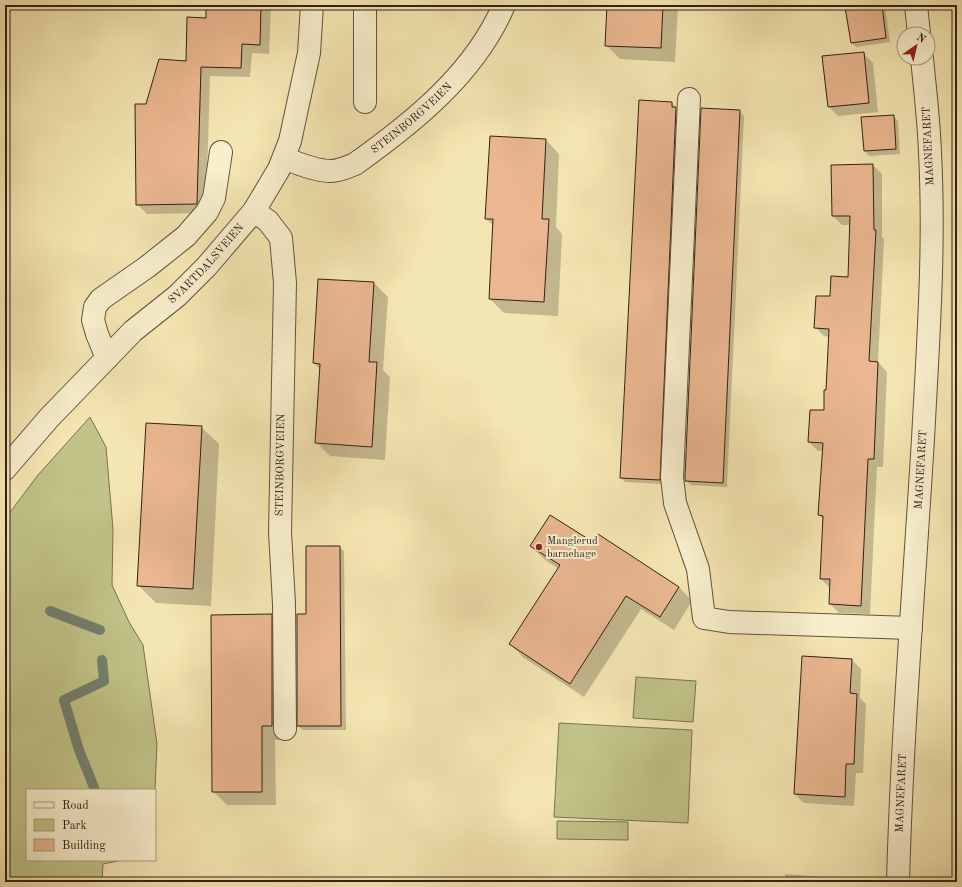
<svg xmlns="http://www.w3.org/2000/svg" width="962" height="887" font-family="'Old Standard TT',serif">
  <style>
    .green { fill: #c1c388; stroke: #7a7250 }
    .shadow { fill: #0003 }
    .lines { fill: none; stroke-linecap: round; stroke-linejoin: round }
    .stream { stroke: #73806d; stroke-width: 10 }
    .building { fill: #eab790; stroke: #332017 }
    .minor-casing { stroke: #63523e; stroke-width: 24 }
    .minor { stroke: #f8efcd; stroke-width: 22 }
    .poi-dot { fill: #8f2418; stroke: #f8efcd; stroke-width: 1.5 }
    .labels { text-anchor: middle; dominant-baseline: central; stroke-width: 4; stroke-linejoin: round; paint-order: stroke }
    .street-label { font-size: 11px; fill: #332017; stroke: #f8efcd }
    .poi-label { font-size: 11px; fill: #332017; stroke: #f8efcd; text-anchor: start }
  </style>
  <rect width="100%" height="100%" fill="#f4e6b2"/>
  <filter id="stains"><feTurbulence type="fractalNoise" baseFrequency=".005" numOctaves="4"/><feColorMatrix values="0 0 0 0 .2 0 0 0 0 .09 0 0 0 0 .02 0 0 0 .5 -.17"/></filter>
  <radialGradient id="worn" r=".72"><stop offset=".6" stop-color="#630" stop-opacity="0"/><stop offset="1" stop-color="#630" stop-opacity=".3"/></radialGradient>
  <g class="green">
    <path d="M90,417L106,447L113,529L112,585L129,622L143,645L157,744L155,790H27V860H123L103,864L102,882H5V519L38,475Z"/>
    <path d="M636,677L696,681L693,722L633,718Z"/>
    <path d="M559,723L692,730L688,823L554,817Z"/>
    <path d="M557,821L628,822V840L557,839Z"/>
  </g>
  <g class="shadow">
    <path d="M207,5H271L269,54L252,53L250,77L210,76L206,213L147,214L137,204L147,105L187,62L207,19Z"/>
    <path d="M608,5H678L675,62L620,59L606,45Z"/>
    <path d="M822,5H833L824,7Z"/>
    <path d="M866,5H883L885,7L890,42L856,47L851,42Z"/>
    <path d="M863,53L873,63L878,112L838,116L829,107Z"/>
    <path d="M672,103L680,113L664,484L625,482L621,478Z"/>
    <path d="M739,111L744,116L727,487L691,485L686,481Z"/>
    <path d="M893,116L898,121L900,154L869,156L865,151L862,118Z"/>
    <path d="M546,140L559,154L556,227L562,234L558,316L504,313L490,299L494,226L486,219Z"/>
    <path d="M873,165L882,174V237L884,239L878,362L887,372L883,467H877L870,614L839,613L830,604V588L821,579L824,519L819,515L823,451H818L809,442L825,411L827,391L829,337L824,336L815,327L831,297L849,278L850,225H842L833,216Z"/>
    <path d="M374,283L388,297L383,370L390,377L385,460L330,456L316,442L321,370L314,363Z"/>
    <path d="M201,427L219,444L211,606L156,603L139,586Z"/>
    <path d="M593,543L679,587L692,601L674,630L641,609L584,697L524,658L510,644L559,569L545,560L531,546Z"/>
    <path d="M339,547L344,551L346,730H303L298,726L307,615Z"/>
    <path d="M271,615L285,629L286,740H275L276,805H227L213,791Z"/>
    <path d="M852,660L861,669L860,698L866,704L863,773H856L854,806L804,803L795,794Z"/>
    <path d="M785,874L839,878L844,882H785Z"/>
    <path d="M613,878L616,882H558V879Z"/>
    <path d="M124,879H180L182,882H124Z"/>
    <path d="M343,879L398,880L400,882H343Z"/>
  </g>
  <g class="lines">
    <g class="stream">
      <path d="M50,611L100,630"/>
      <path d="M95,790L79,750L64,700L104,681L102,660"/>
    </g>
  </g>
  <g class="building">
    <path d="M206,5H261L260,45L242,44L241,68L201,67L197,204L136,205L135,104H146L159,59L186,61L187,17L206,18Z"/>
    <path d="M607,5H663L661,48L605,46Z"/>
    <path d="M860,5H882L886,38L851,43L845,7Z"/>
    <path d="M864,52L869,103L828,107L822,56Z"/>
    <path d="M639,100L672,102V107H676L660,480L620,478Z"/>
    <path d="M701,108L740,110L723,483L685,481V477Z"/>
    <path d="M894,115L896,149L864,151L861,117Z"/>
    <path d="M490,136L546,139L542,219H549L544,302L489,299L493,219H485Z"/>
    <path d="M873,164L874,230H876L869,361L878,362L874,459H868L861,606L829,604L830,579H820L823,516L818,515L823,443L808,442L810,410H824V390H826L829,329L814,328L816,296H830L831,276L848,277L850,216H832L831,165Z"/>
    <path d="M318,279L374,282L369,362H377L372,447L315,443L320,364L313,363Z"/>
    <path d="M146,423L202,426L193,589L137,586Z"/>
    <path d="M550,515L593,542L598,534L679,587L660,617L626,596L570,684L509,644L560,565L530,546Z"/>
    <path d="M306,546H340L341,726H297V614H306Z"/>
    <path d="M272,614V726H262V792H212L211,615Z"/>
    <path d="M802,656L852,659L850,693L857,694L855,739L854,764H846L845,797L794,794Z"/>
  </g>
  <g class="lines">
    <defs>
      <g id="minor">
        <path d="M916,5L919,34"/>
        <path d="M689,99L672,477L675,503L698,569L704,618L729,622L911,628"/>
        <path d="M365,102V5"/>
        <path id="s1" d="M284,158C296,163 318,171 331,171C339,171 348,167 355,164C414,122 475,73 504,5"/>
        <path d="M254,211L268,221L281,238L285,283L280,532L284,604L285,729"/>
        <path d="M107,358L97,334L93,320L95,307L101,299L147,267L186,236L207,212L214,198L221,152"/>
        <path id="s2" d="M5,469L49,418L133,331L177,296L207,266L254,211L279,169L290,141L309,53L312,5"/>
        <path id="s3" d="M898,882C902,734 914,587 923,439C928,344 935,248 930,153C929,121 925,90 922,58"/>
      </g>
    </defs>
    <use href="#minor" class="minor-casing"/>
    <use href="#minor" class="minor"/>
  </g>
  <circle class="poi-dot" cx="539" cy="547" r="4"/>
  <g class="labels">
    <g class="street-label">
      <text stroke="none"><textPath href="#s1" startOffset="147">STEINBORGVEIEN</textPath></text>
      <text transform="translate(929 146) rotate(-93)">MAGNEFARET</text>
      <text stroke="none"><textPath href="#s2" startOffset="288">SVARTDALSVEIEN</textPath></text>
      <text transform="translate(281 465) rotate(-89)">STEINBORGVEIEN</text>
      <text stroke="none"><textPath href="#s3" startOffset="413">MAGNEFARET</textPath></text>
      <text stroke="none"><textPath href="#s3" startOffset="89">MAGNEFARET</textPath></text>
    </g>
    <g class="poi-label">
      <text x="547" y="541">Manglerud<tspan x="547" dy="13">barnehage</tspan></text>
    </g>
  </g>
  <rect width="962" height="887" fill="none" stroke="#f4e6b2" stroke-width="20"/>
  <rect x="6" y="6" width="950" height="875" fill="none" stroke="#332017" stroke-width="2"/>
  <rect x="10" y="10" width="942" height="867" fill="none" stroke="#332017"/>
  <rect x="26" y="789" width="130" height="72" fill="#f8efcd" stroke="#a99c84"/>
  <rect x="34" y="802" width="20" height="6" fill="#f8efcd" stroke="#a99c84"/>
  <text x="62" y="809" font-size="12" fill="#332017">Road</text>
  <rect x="34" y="819" width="20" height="12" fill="#c1c388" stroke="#a99c84"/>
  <text x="62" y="829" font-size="12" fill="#332017">Park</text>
  <rect x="34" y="839" width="20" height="12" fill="#eab790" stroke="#a99c84"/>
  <text x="62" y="849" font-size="12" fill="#332017">Building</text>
  <g transform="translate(916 46) rotate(34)"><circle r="19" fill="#f8efcd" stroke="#a99c84"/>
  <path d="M0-3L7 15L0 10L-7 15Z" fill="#8f2418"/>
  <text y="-6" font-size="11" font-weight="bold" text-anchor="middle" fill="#332017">N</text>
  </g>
  <rect width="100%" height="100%" filter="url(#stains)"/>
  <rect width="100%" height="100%" fill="url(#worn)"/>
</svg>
